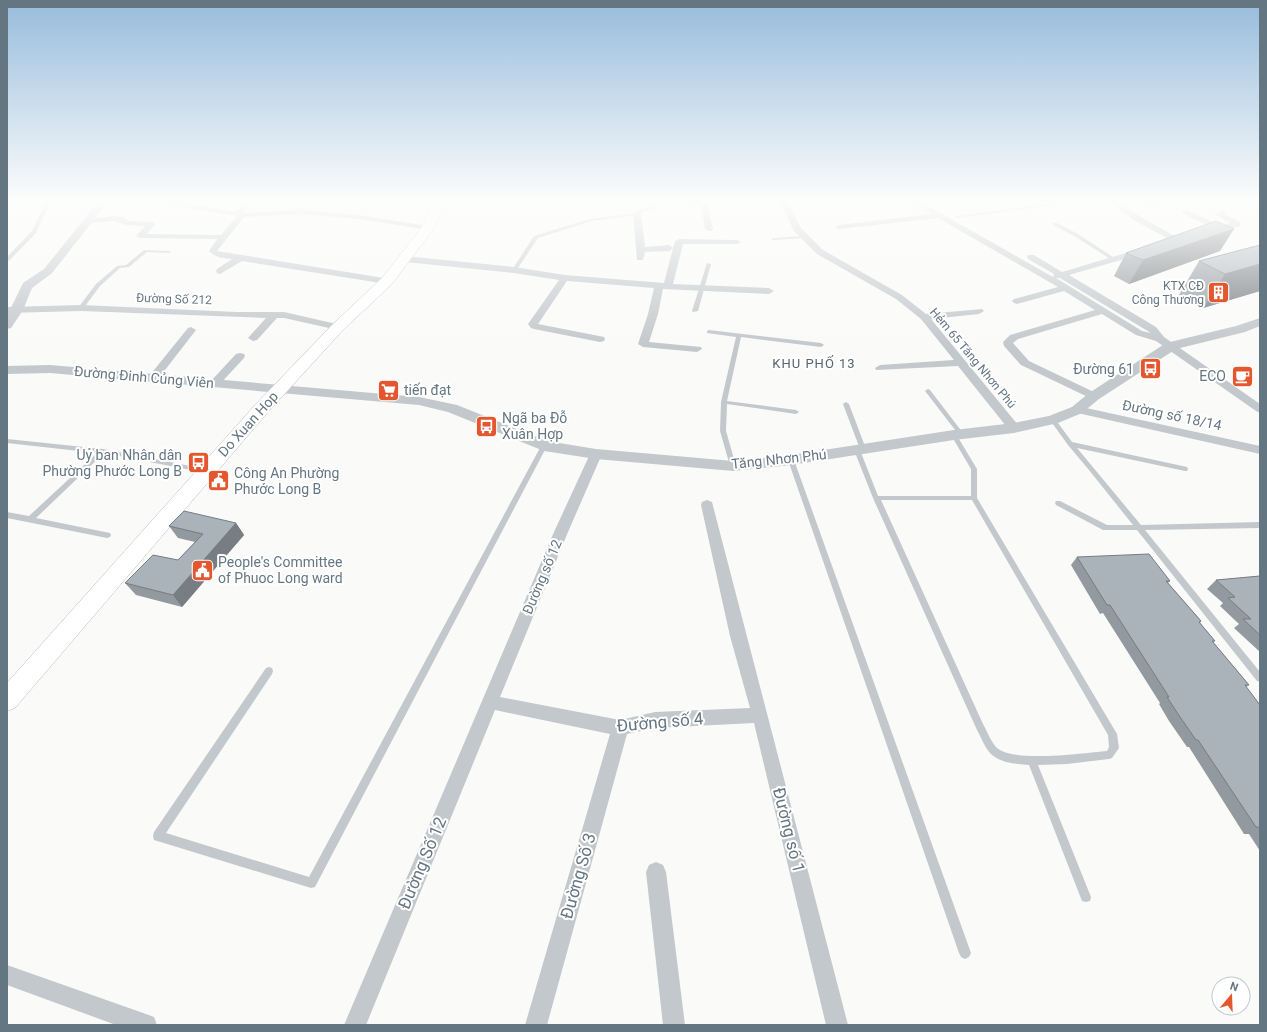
<svg xmlns="http://www.w3.org/2000/svg" width="1267" height="1032" font-family="Roboto,sans-serif">
  <style>
    .lines { fill: none; stroke-linecap: round; stroke-linejoin: round }
    .secondary-casing { stroke: #b3babf; stroke-width: 1 }
    .service { fill: #c3c8cc; fill-rule: evenodd }
    .minor { fill: #c3c8cc; fill-rule: evenodd }
    .tertiary { fill: #c3c8cc; fill-rule: evenodd }
    .secondary { fill: #fff; fill-rule: evenodd }
    .wall { fill: #929a9f }
    .shaded-wall { fill: #777d82 }
    .building { fill: #aab3b9; stroke: #777d82 }
    .labels { text-anchor: middle; dominant-baseline: central; stroke-width: 4; stroke-linejoin: round; paint-order: stroke }
    .far-poi-label { font-size: 12px; fill: #657683; stroke: #fff; text-anchor: end }
    .far-street-label { font-size: 12px; fill: #657683; stroke: #fff }
    .far-neighbourhood-label { font-size: 13px; letter-spacing: 1px; fill: #57646e; stroke: #fff }
    .poi-label { font-size: 14px; fill: #657683; stroke: #fff; text-anchor: start }
    .street-label { font-size: 14px; fill: #657683; stroke: #fff }
    .near-street-label { font-size: 17px; fill: #657683; stroke: #fff }
  </style>
  <rect width="100%" height="100%" fill="#fafaf8"/>
  <g class="lines">
    <defs>
      <path id="secondary" d="M434,202H445L434,228L392,284L343,330L268,412L15,708L7,711V683L256,404L333,324L382,278L422,227Z"/>
    </defs>
    <use href="#secondary" class="secondary-casing"/>
    <g class="service">
      <path d="M46,202H50L36,233L9,261H7V257L32,231Z"/>
      <path d="M654,202H658L656,208L630,216L592,221L538,238L516,271L512,270L534,236L589,219L629,214L653,206Z"/>
      <path d="M1060,202H1074L957,218L955,217L957,216Z"/>
      <path d="M1053,223H1057L1078,234L1116,259L1112,260L1074,236L1053,225Z"/>
      <path d="M805,236L807,237V238L773,240L771,239L773,238Z"/>
      <path d="M144,250L169,251L171,252L169,253L147,252L129,267L120,268L100,286L83,309H79L78,308L96,284L117,266L126,265Z"/>
      <path d="M707,263L711,264L698,311L693,312L692,311Z"/>
      <path d="M709,330L821,343L824,345L821,347L741,337L727,401L796,410L799,412L796,414L727,404L726,431L736,466L733,468L730,466L720,431L721,402L736,337L707,333V331Z"/>
      <path d="M928,389L930,390L963,433L964,434L963,435H959L925,391Z"/>
      <path d="M846,402L849,404L866,449L865,451H861L860,449L843,404Z"/>
      <path d="M1053,418L1055,419L1072,442L1187,467L1188,469L1187,471H1185L1077,448L1141,525L1260,522V528L1145,530L1260,672V682L1257,681L1137,530H1103L1056,505L1055,503L1056,501H1060L1107,525H1133L1089,470L1068,445L1050,420Z"/>
      <path d="M954,433L956,434L977,469V498L1117,734L1119,748L1112,758L1109,759L1067,764L1038,765L1091,897L1090,901L1086,902L1082,901L1029,765C1016,764 999,763 990,753C984,746 981,737 977,730L873,498L854,450L857,448L860,450L878,496H971V469L951,435ZM881,500H972L1108,735L1109,747L1107,751C1083,753 1015,763 997,748C991,742 987,731 983,724Z"/>
      <path d="M7,439L103,449L206,469L209,471L206,473L104,453L36,518L110,533L111,535L110,537L107,538L7,518V512L29,516L97,453L7,443Z"/>
      <path d="M544,444L547,446L315,887L311,888L154,840L153,836L154,832L266,668L269,667L272,668L273,671L272,674L166,833L309,877L541,446Z"/>
      <path d="M789,458H791L794,460L971,953L969,957L965,959L961,957L959,953L788,460Z"/>
    </g>
    <g class="minor">
      <path d="M159,202H179L235,212L244,202H252L243,213L302,210L359,215L428,226L432,228L428,230L359,219L302,214L244,217L217,251L390,279L391,281L387,284L242,261L220,274L217,273L216,271L217,269L232,259C224,258 215,258 209,251L217,239L140,238L136,236L145,226L127,225L114,221L88,223L84,221L88,219L114,216L122,217L129,221L154,222L155,224L147,234L221,235L237,216L163,204Z"/>
      <path d="M684,202H707L713,229L712,231H709L705,229L701,205L688,204Z"/>
      <path d="M780,202H788L801,228L823,250L902,295L926,314L982,309L984,311L979,314L931,319L1018,425L1020,428L1018,431H1010L958,366L876,370L875,368L880,365L954,360L921,319L896,299L817,254L794,231Z"/>
      <path d="M911,202H921L1053,277L1054,274L1028,259L1027,257L1028,255H1034L1062,272L1139,249H1145L1146,251L1145,253L1069,275L1156,327L1164,337L1260,404V413L1256,411L1156,341L1136,335L1102,314L1018,339L1013,343L1029,361L1098,394L1099,396L1098,398H1090L1021,365L1004,346L1003,342L1010,335L1095,310L1064,291L1017,304L1014,303L1012,301L1014,299L1058,287L938,218L839,229L835,227L839,225L931,214ZM1056,278H1060L1151,333L1142,331Z"/>
      <path d="M1110,202H1119L1138,215L1183,241L1182,243H1176L1132,219Z"/>
      <path d="M1141,202H1164C1159,206 1146,206 1141,202Z"/>
      <path d="M1223,210L1227,212L1224,214L1240,222V226L1212,233L1208,231L1213,228L1182,213L1183,211H1189L1222,226L1230,223L1214,214Z"/>
      <path d="M634,212H640L641,214L645,247L669,245L673,248L675,241L679,239L737,240L741,242L737,244H683L673,284L769,288L774,291L769,294L663,289L658,314L649,342L701,347L702,349L697,352L643,347L638,344L648,314L654,288L567,281L538,324L604,337L605,339L604,341L600,342L534,329L531,328L528,324L559,280L514,273L405,262L401,259L405,256L514,267L565,275L664,283L673,248L669,251L645,252L643,260H637L633,214Z"/>
      <path d="M81,305L237,312H284L341,325L343,327L338,330L284,318H277L257,340L253,341L248,338L266,318L81,311L7,313V307Z"/>
      <path d="M191,327L196,330L158,379H150L149,377L150,375L188,328Z"/>
      <path d="M240,353L244,354L245,356L244,358L219,385H211L210,383L211,381L236,354Z"/>
      <path d="M1077,406L1260,446V454L1073,412L1071,410L1073,408Z"/>
      <path d="M596,450L600,451L602,454L568,532L500,697L620,720L655,712L750,708L730,636L701,505L702,502L707,500L712,502L848,1025H826L754,723L655,728L627,734L547,1025H525L610,734L495,710L366,1025H344L554,532L590,454L592,451Z"/>
      <path d="M656,862L663,865L666,872L685,1025H663L646,872L649,865Z"/>
      <path d="M7,965L146,1014L154,1017L157,1025H116L7,985Z"/>
    </g>
    <g class="tertiary">
      <path d="M98,202H108L52,273L32,288L23,310L11,328L7,329V316L23,283L44,269Z"/>
      <path d="M1260,318V326L1245,332L1176,349L1099,399L1082,413L1058,423L1014,433L954,440L791,465L733,471L596,459L544,451L448,412L419,405L50,373L7,374V366L50,365L419,397L457,405L547,441L596,449L733,461L791,455L954,430L1014,423L1049,416L1072,407L1089,393L1166,343L1236,326Z"/>
    </g>
    <use href="#secondary" class="secondary"/>
  </g>
  <g class="wall">
    <path d="M1260,245V291L1203,308L1179,295L1199,261Z"/>
    <path d="M1220,251L1129,284L1114,276L1126,253Z"/>
    <path d="M236,523L244,535L182,607L136,595L125,583L178,560L195,542L178,538L169,526Z"/>
    <path d="M1077,557L1170,581L1168,583L1201,621L1200,623L1215,641L1213,642L1249,685L1246,687L1260,705V851L1249,834H1244L1189,747H1187L1169,721L1159,704L1160,703L1103,613L1100,614L1071,565Z"/>
    <path d="M1260,576V652L1234,628L1239,624L1220,606L1223,603L1207,589L1216,580Z"/>
  </g>
  <g class="shaded-wall">
    <path d="M1234,229L1220,251L1129,284L1143,260Z"/>
    <path d="M1260,264V291L1203,308L1225,274Z"/>
    <path d="M236,523L244,535L182,607L173,595Z"/>
  </g>
  <g class="building">
    <path d="M1216,221L1234,229L1143,260L1126,253Z"/>
    <path d="M1260,245V264L1225,274L1199,261Z"/>
    <path d="M184,511L236,523L173,595L125,583L153,555L178,560L203,534L169,526Z"/>
    <path d="M1149,554L1170,581H1166L1201,621L1199,622L1215,641H1212L1249,685H1245L1260,705V827H1256L1198,740H1196L1178,714L1167,697H1169L1110,605H1107L1077,557Z"/>
    <path d="M1260,576V635L1243,619H1251L1228,598L1235,597L1216,580Z"/>
  </g>
  <linearGradient id="sky" x2="0" y2="1"><stop stop-color="#96bcdc"/><stop offset="0.58" stop-color="#fdfdfc"/><stop offset="1" stop-color="#fdfdfc" stop-opacity="0"/></linearGradient>
  <rect width="1267" height="347" fill="url(#sky)"/>
  <defs>
    <symbol id="building-square" viewBox="-11 -11 22 22"><rect x="-9" y="-9" width="18" height="18" rx="4" fill="#e4572e" stroke="#fff"/><path d="M-4-6H4V6H1V3H-1V6H-4ZM-2.5-4.3h1.7v1.8h-1.7ZM.8-4.3h1.7v1.8H.8ZM-2.5-1h1.7V.8h-1.7ZM.8-1h1.7V.8H.8Z" fill="#fff"/></symbol>
    <symbol id="bus-square" viewBox="-11 -11 22 22"><rect x="-9" y="-9" width="18" height="18" rx="4" fill="#e4572e" stroke="#fff"/><path d="M-5-6H5V4H4V6H2V4H-2V6H-4V4H-5ZM-3.5-4V0h7V-4ZM-3.5 1.2v1.5H-2V1.2ZM2 1.2v1.5H3.5V1.2Z" fill="#fff"/></symbol>
    <symbol id="cafe-square" viewBox="-11 -11 22 22"><rect x="-9" y="-9" width="18" height="18" rx="4" fill="#e4572e" stroke="#fff"/><path d="M-5.5-4.5H6V0H3Q3 3.5 0 3.5H-2.5Q-5.5 3.5-5.5 0ZM3-3.2v2h1.7v-2ZM-6 4.5H4V6H-6Z" fill="#fff"/></symbol>
    <symbol id="supermarket-square" viewBox="-11 -11 22 22"><rect x="-9" y="-9" width="18" height="18" rx="4" fill="#e4572e" stroke="#fff"/><path d="M-6-5.5h2.5l.6 2H6L4.5 2H-2.5L-4.4-4H-6ZM-1.5 3.2a1.3 1.3 0 1 0 .1 0ZM3 3.2a1.3 1.3 0 1 0 .1 0Z" fill="#fff"/></symbol>
    <symbol id="civic-square" viewBox="-11 -11 22 22"><rect x="-9" y="-9" width="18" height="18" rx="4" fill="#e4572e" stroke="#fff"/><path d="M-.6-6.5H3V-4.5H.6V-3L4-1V1h2V6H-6V1h2V-1L-.6-3ZM-1.2 2.5V6h2.4V2.5Z" fill="#fff"/></symbol>
  </defs>
  <g fill-rule="evenodd">
    <use href="#building-square" x="1206" y="280" width="25" height="25"/>
    <use href="#bus-square" x="1138" y="356" width="25" height="25"/>
    <use href="#cafe-square" x="1230" y="364" width="25" height="25"/>
    <use href="#supermarket-square" x="376" y="378" width="25" height="25"/>
    <use href="#bus-square" x="474" y="414" width="25" height="25"/>
    <use href="#bus-square" x="186" y="450" width="25" height="25"/>
    <use href="#civic-square" x="206" y="468" width="25" height="25"/>
    <use href="#civic-square" x="190" y="558" width="25" height="25"/>
  </g>
  <g class="labels">
    <g class="far-poi-label">
      <text x="1204" y="286">KTX CĐ<tspan x="1204" dy="14">Công Thương</tspan></text>
    </g>
    <g class="far-street-label">
      <text transform="translate(174 299) rotate(2)">Đường Số 212</text>
      <text transform="translate(973 358) rotate(50)">Hẻm 65 Tăng Nhơn Phú</text>
    </g>
    <g class="far-neighbourhood-label">
      <text x="814" y="363">KHU PHỐ 13</text>
    </g>
    <g class="poi-label">
      <text x="1134" y="369" text-anchor="end">Đường 61</text>
      <text x="1226" y="376" text-anchor="end">ECO</text>
      <text x="404" y="390">tiến đạt</text>
      <text x="502" y="418">Ngã ba Đỗ<tspan x="502" dy="16">Xuân Hợp</tspan></text>
      <text x="182" y="455" text-anchor="end">Uỷ ban Nhân dân<tspan x="182" dy="16">Phường Phước Long B</tspan></text>
      <text x="234" y="473">Công An Phường<tspan x="234" dy="16">Phước Long B</tspan></text>
      <text x="218" y="562">People's Committee<tspan x="218" dy="16">of Phuoc Long ward</tspan></text>
    </g>
    <g class="street-label">
      <text transform="translate(144 377) rotate(5)">Đường Đinh Củng Viên</text>
      <text transform="translate(1172 415) rotate(12)">Đường số 18/14</text>
      <text transform="translate(248 424) rotate(-48)">Do Xuan Hop</text>
      <text transform="translate(779 459) rotate(-6)">Tăng Nhơn Phú</text>
      <text transform="translate(542 577) rotate(-67)">Đường số 12</text>
    </g>
    <g class="near-street-label">
      <text transform="translate(660 722) rotate(-5)">Đường số 4</text>
      <text transform="translate(789 830) rotate(76)">Đường số 1</text>
      <text transform="translate(422 863) rotate(-67)">Đường Số 12</text>
      <text transform="translate(578 876) rotate(-74)">Đường Số 3</text>
    </g>
  </g>
  <rect width="1267" height="1032" fill="none" stroke="#657683" stroke-width="16"/>
  <g transform="translate(1231 996) rotate(19)"><circle r="19" fill="#ffffff" stroke="#c1c8cd"/>
  <path d="M0-3L7 15L0 10L-7 15Z" fill="#e4572e"/>
  <text y="-6" font-size="11" font-weight="bold" text-anchor="middle" fill="#657683">N</text>
  </g>
</svg>
